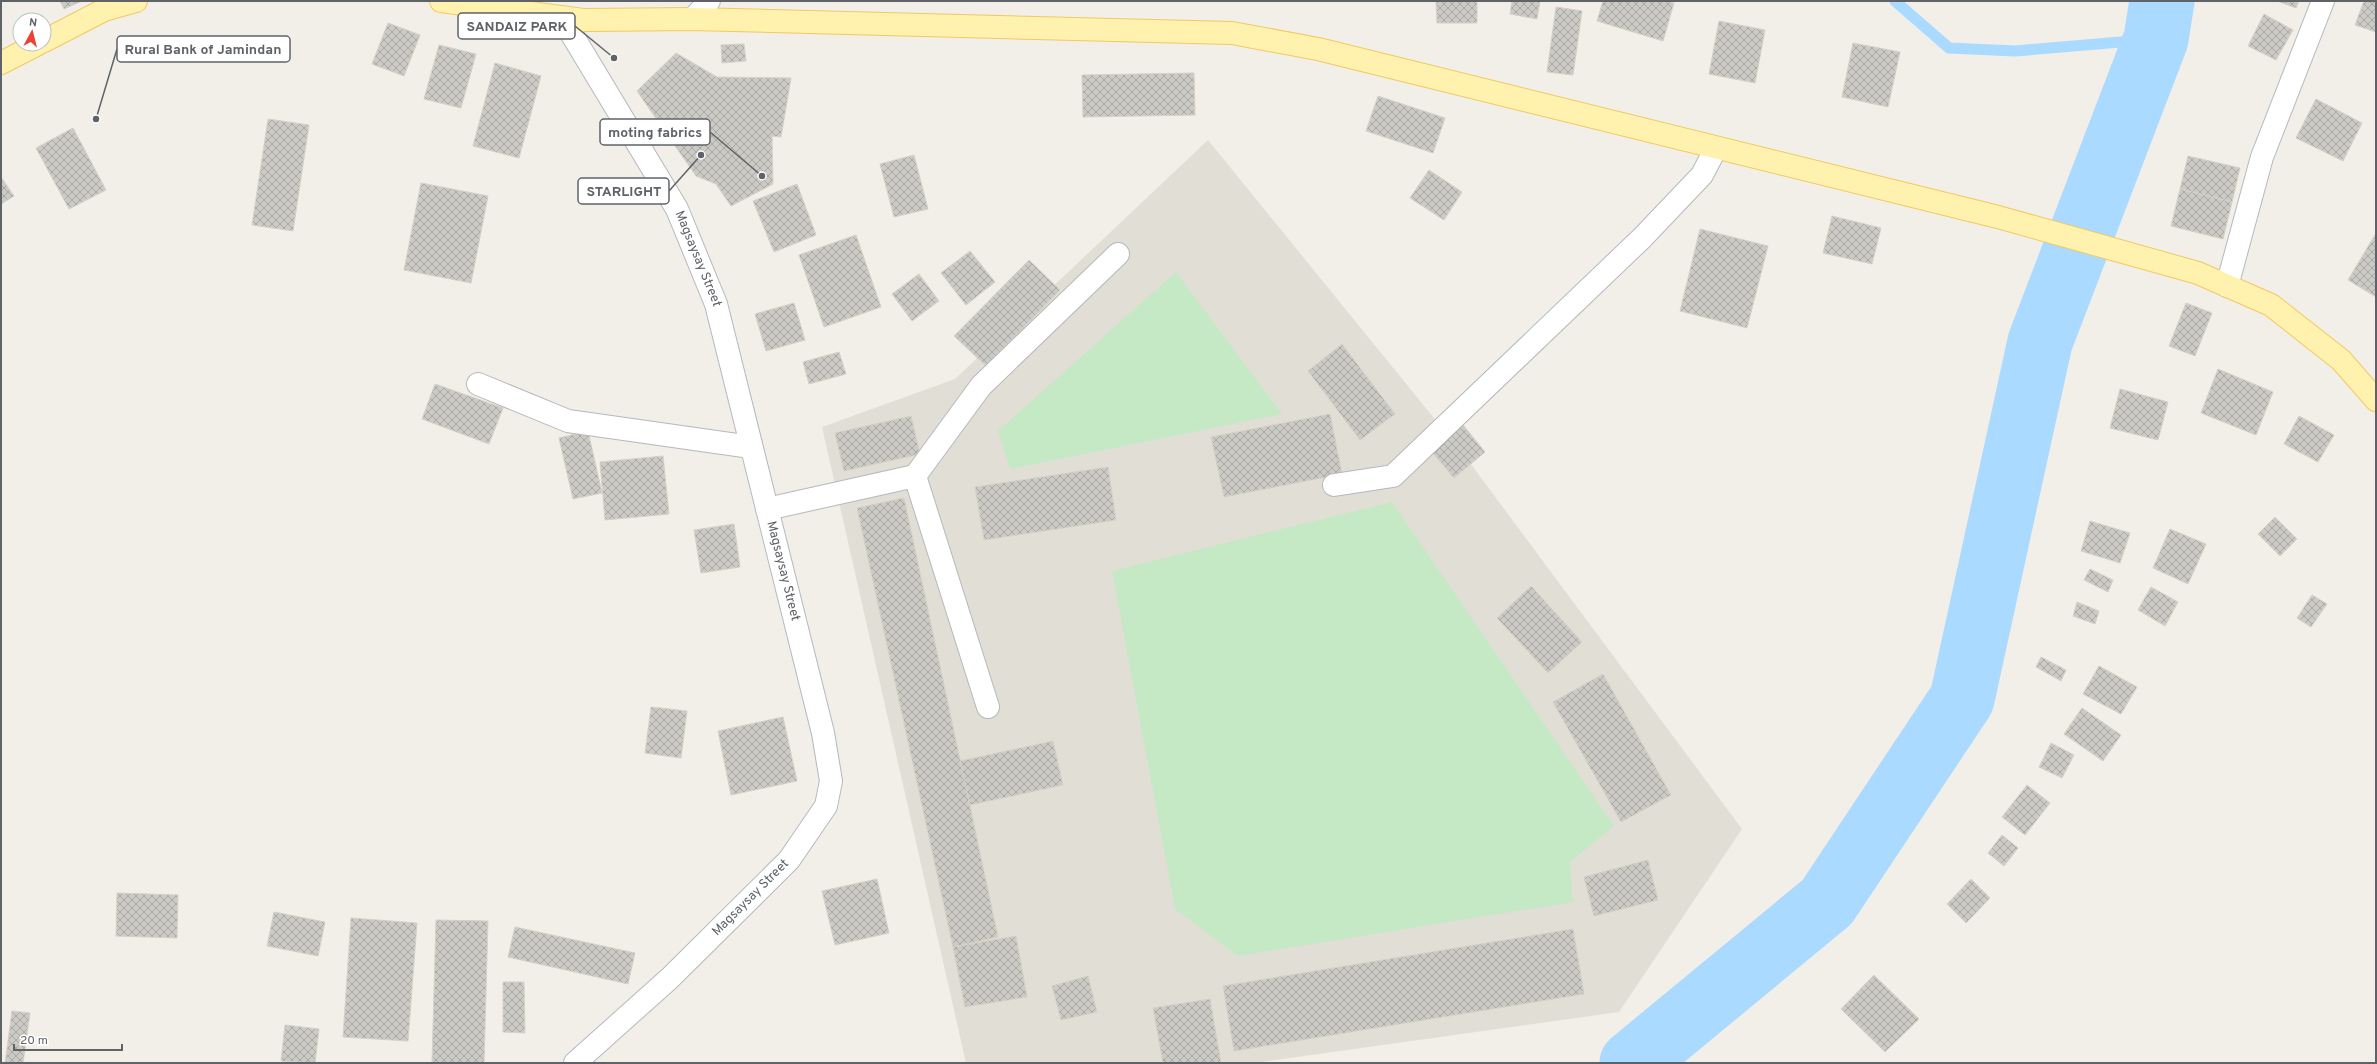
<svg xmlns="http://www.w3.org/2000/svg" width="2377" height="1064" font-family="Overpass,sans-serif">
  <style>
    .education { fill: #e1ded6 }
    .grass { fill: #c5e8c5 }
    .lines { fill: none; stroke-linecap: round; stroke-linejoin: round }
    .stream { stroke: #aadaff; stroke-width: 11 }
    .river { stroke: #aadaff; stroke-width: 65 }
    .building { fill: url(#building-cross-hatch); stroke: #d6d1c6 }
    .minor-casing { stroke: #b5b8bc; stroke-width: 24 }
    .major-casing { stroke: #f2c960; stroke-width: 24 }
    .minor { stroke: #fff; stroke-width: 22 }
    .major { stroke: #fff2af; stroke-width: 22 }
    .labels { text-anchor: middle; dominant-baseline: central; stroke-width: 3; stroke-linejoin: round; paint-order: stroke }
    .street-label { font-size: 13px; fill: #5f6368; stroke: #fff }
    .leader { fill: none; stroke: #5f6368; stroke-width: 1.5 }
    .callout-dot { fill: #5f6368; stroke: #fff; stroke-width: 1.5 }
    .callout { fill: #fff; stroke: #5f6368; stroke-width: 1.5 }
    .callout-label { font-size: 14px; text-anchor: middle; font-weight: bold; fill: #5f6368 }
  </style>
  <defs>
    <pattern id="building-cross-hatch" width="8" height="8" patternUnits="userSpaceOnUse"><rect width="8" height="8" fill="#cccac5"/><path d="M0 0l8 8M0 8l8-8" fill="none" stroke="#a9a8a4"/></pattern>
  </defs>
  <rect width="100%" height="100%" fill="#f1efe8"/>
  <path class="education" d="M1208,140L1464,455L1742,829L1619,1012L1254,1063H966L822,427L955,379Z"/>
  <g class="grass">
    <path d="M1176,272L1282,414L1010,469L998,431Z"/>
    <path d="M1392,502L1614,826L1570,862L1573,902L1238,956L1175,909L1112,571Z"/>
  </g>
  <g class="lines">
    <path class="stream" d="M1895,1L1949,48L2015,51L2156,39"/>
    <path class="river" d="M1632,1063L1827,902L1962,699L2040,342L2156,39L2162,1"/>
  </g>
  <g class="building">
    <path d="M60,1H82L64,9Z"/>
    <path d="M1436,1H1477V23H1437Z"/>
    <path d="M1512,1H1540L1537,19L1510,14Z"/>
    <path d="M1603,1H1667L1674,3L1663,41L1597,21Z"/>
    <path d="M2277,1H2299L2296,8Z"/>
    <path d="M2364,1H2376V32L2355,25Z"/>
    <path d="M1556,7L1582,11L1573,75L1547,72Z"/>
    <path d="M2264,14L2293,30L2276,60L2248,46Z"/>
    <path d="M1719,21L1765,30L1755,83L1709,74Z"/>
    <path d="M388,23L420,35L404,76L372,64Z"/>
    <path d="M1853,43L1900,52L1888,107L1842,97Z"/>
    <path d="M744,44L746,61L722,63L721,45Z"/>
    <path d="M439,45L476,54L461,108L424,99Z"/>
    <path d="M676,53L717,77L791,78L781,137L772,136L773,184L731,206L716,184L696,176L637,91Z"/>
    <path d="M495,63L541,76L519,158L473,146Z"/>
    <path d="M1194,73L1195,115L1083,117L1082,75Z"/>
    <path d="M1378,96L1445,118L1433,153L1366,131Z"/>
    <path d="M2316,99L2362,123L2343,161L2296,138Z"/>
    <path d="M268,119L309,125L293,231L252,225Z"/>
    <path d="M73,128L106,190L69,209L36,148Z"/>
    <path d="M914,155L928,209L894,217L880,164Z"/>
    <path d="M2188,156L2240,168L2232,202L2180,189Z"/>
    <path d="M1429,170L1462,192L1444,220L1410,198Z"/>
    <path d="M1,177L14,196L1,204Z"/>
    <path d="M421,183L488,196L471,283L404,270Z"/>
    <path d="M797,184L816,235L774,252L753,201Z"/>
    <path d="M2180,189L2232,202L2223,239L2171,226Z"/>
    <path d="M1832,216L1881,228L1872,264L1823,253Z"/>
    <path d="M1700,229L1768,246L1747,328L1680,311Z"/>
    <path d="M2376,233V297L2348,280Z"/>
    <path d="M856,235L881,307L824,327L799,255Z"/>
    <path d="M970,251L995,282L966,305L941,273Z"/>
    <path d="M1029,260L1060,290L986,366L954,336Z"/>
    <path d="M919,274L939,301L912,321L892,294Z"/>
    <path d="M794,303L805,340L766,351L755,314Z"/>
    <path d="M2186,303L2212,313L2195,356L2169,346Z"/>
    <path d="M1342,344L1395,414L1360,440L1308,371Z"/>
    <path d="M839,352L846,374L809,384L803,362Z"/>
    <path d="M2218,369L2273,392L2256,435L2201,413Z"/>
    <path d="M435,384L503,408L489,444L422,419Z"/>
    <path d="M2120,389L2168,402L2158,440L2110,428Z"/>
    <path d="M1330,414L1342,474L1224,497L1211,437Z"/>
    <path d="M911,416L920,454L844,471L835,433Z"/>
    <path d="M2299,416L2334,435L2318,462L2284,444Z"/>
    <path d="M1459,420L1485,452L1454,478L1427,446Z"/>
    <path d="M588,431L602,493L573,499L559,438Z"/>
    <path d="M663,456L669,514L605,520L600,462Z"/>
    <path d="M1108,467L1116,520L984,540L975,487Z"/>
    <path d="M904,498L998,937L953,947L857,508Z"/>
    <path d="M2275,517L2297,539L2280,556L2258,534Z"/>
    <path d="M2090,521L2130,533L2120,563L2081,551Z"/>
    <path d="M734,524L740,567L701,573L694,530Z"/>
    <path d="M2170,529L2206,544L2188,584L2153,568Z"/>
    <path d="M2090,569L2113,580L2108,592L2084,580Z"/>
    <path d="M1531,586L1582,642L1548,673L1497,618Z"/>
    <path d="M2151,587L2178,602L2165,626L2138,610Z"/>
    <path d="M2312,595L2327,604L2311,627L2297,618Z"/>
    <path d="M2077,602L2099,611L2095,624L2073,616Z"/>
    <path d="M2041,657L2066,670L2061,681L2036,667Z"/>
    <path d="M2099,666L2137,687L2121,714L2083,694Z"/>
    <path d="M1603,674L1671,795L1621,822L1553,702Z"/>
    <path d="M651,707L687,711L681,758L645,753Z"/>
    <path d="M2082,708L2121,735L2103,761L2064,734Z"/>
    <path d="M783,717L797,781L731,795L718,731Z"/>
    <path d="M1053,741L1063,785L970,805L960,761Z"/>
    <path d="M2051,743L2074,755L2062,778L2039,767Z"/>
    <path d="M2027,785L2050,803L2025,835L2002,817Z"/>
    <path d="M2002,835L2018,848L2004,866L1988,853Z"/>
    <path d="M1648,860L1658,900L1594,916L1584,877Z"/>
    <path d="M877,879L889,933L835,945L822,891Z"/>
    <path d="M1971,879L1990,898L1966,923L1947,904Z"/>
    <path d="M117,893L178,895L177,938L116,936Z"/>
    <path d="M274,912L325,922L318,956L267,946Z"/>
    <path d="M351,918L417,923L408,1041L343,1037Z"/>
    <path d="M436,920L488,921L484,1063H432Z"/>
    <path d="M515,927L635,953L628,984L508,957Z"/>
    <path d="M1573,929L1584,994L1234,1051L1223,986Z"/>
    <path d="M1016,936L1027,997L965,1007L953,947Z"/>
    <path d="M1874,975L1919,1019L1885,1052L1841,1009Z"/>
    <path d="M1088,976L1097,1012L1061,1020L1052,986Z"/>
    <path d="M503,982H524L525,1033L503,1032Z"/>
    <path d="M1210,999L1221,1063H1163L1153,1008Z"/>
    <path d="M12,1011L30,1013L23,1063H5Z"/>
    <path d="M285,1025L319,1029L315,1063L281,1061Z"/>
  </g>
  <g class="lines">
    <defs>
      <g id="minor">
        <path id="s1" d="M562,18L677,209L716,304L823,733L831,781L826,806L789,860L670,978L575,1063"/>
        <path d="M693,19L709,1"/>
        <path d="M2227,286L2262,157L2323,1"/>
        <path d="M478,384L568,421L751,447"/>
        <path d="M915,476L981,386L1118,254"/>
        <path d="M1334,485L1393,476L1642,238L1702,175L1716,148"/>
        <path d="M767,509L915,476L988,707"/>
      </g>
      <g id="major">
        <path d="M441,1L583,20L693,19L1232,33L1318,49L1998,217L2198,273L2271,305L2341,360L2376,400"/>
        <path d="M44,41L104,10L136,1"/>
        <path d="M1,63L38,44"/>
      </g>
    </defs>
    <use href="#minor" class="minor-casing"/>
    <use href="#major" class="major-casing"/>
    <use href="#minor" class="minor"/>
    <use href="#major" class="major"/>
  </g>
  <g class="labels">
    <g class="street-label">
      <text stroke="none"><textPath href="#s1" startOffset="277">Magsaysay Street</textPath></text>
      <text stroke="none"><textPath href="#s1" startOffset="601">Magsaysay Street</textPath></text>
      <text transform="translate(751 898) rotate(-45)">Magsaysay Street</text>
    </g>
  </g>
  <path class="leader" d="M614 58L575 26M96 119L117 49M762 176L710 132M701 155L669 191"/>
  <g class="callout-dot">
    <circle cx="614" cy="58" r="4"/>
    <circle cx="96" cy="119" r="4"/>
    <circle cx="762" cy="176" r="4"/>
    <circle cx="701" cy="155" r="4"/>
  </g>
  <g class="callout">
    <rect x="458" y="13" width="117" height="26" rx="4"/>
    <rect x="117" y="36" width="173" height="26" rx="4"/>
    <rect x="600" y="119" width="110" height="26" rx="4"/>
    <rect x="578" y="178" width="91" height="26" rx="4"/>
  </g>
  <g class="callout-label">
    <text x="517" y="31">SANDAIZ PARK</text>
    <text x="203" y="54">Rural Bank of Jamindan</text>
    <text x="655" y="137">moting fabrics</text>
    <text x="624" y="196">STARLIGHT</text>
  </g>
  <rect width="2377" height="1064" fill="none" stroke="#5f6368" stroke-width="4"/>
  <g transform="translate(32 32) rotate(7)"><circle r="19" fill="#ffffff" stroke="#bfc1c3"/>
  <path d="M0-3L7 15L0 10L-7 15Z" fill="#ea4335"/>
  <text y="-6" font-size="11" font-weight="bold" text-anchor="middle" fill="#5f6368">N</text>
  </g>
  <path d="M14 1044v6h108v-6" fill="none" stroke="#5f6368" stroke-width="2"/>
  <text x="20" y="1044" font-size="12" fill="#5f6368" stroke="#ffffff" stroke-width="3" paint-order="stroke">20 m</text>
</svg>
